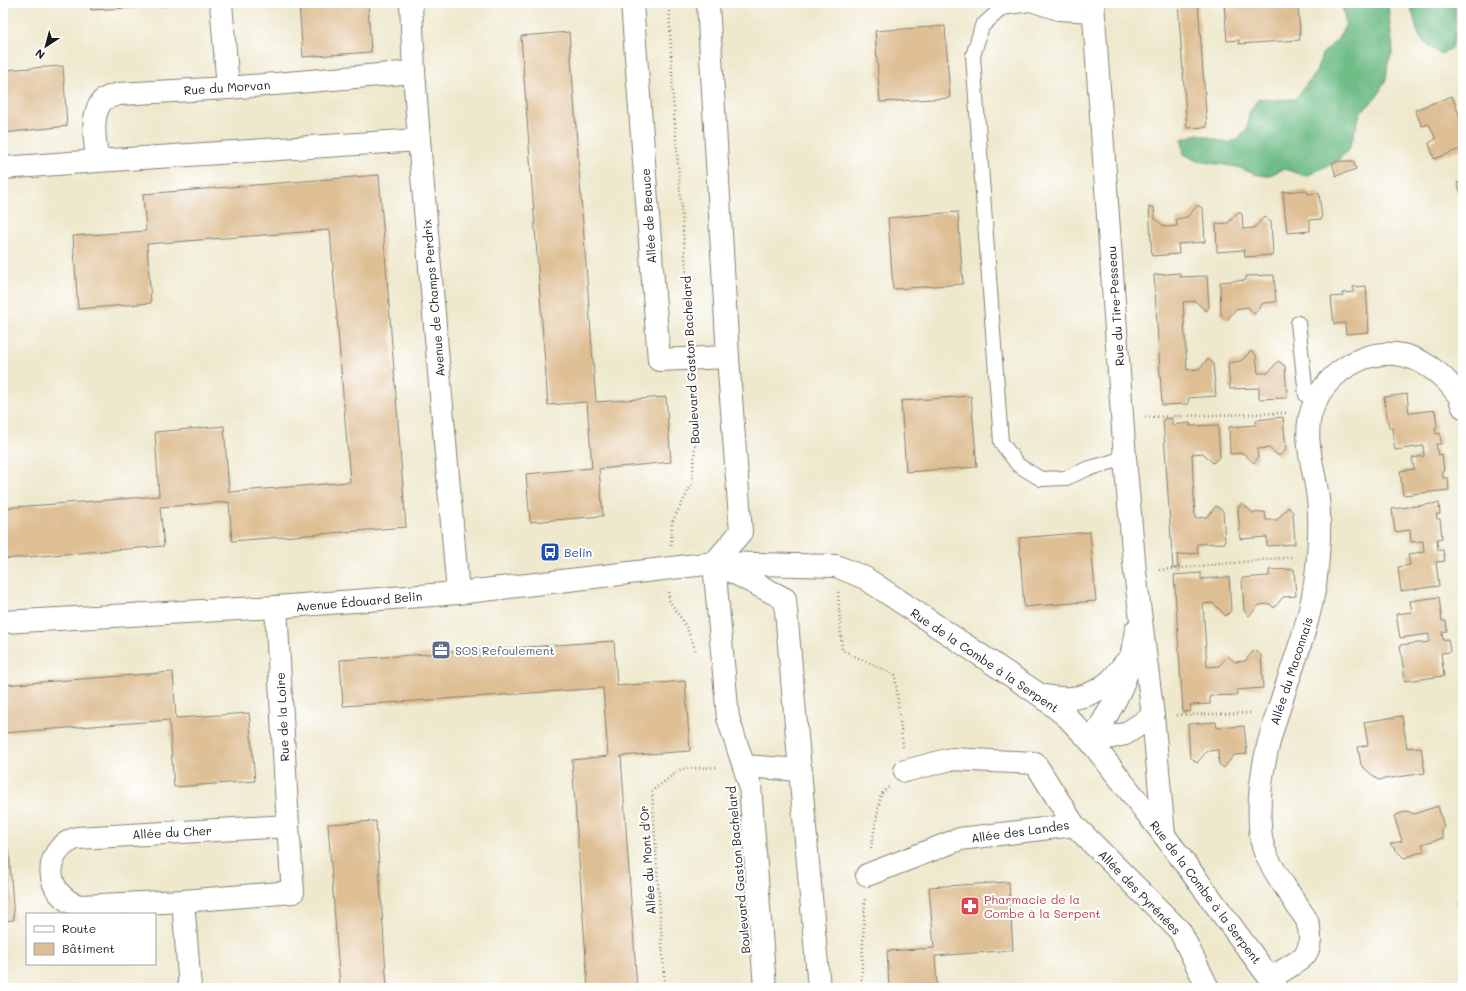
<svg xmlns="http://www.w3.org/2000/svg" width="1466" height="991" font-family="Mali,sans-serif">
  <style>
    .forest { fill: #6ebc86; stroke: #456c51 }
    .building { fill: #debe93 }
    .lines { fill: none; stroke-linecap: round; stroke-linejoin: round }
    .service-casing { stroke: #858274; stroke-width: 16 }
    .minor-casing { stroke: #858274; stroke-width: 24 }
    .tertiary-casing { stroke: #858274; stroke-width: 24 }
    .path { stroke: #858274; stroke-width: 2.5; stroke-dasharray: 1 3; stroke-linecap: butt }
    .service { stroke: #fff; stroke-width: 14 }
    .minor { stroke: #fff; stroke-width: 22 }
    .tertiary { stroke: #fff; stroke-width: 22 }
    .labels { text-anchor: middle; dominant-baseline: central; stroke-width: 4; stroke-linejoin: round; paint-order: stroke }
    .street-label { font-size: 12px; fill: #1c1c1c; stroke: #fff }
    .transit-label { font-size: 12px; fill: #164399; stroke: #fff; text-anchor: start }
    .service-label { font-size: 12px; fill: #4e5e75; stroke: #fff; text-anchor: start }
    .health-label { font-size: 12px; fill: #be3a42; stroke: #fff; text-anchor: start }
  </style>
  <rect width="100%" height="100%" fill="#fff"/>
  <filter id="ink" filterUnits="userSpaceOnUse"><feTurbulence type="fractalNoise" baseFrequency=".025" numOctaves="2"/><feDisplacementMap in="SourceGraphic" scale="8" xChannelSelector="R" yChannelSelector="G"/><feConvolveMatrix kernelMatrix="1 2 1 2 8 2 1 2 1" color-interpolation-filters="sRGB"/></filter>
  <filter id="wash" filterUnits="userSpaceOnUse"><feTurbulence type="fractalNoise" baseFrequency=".012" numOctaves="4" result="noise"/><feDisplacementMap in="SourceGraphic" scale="16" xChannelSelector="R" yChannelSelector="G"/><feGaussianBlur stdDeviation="0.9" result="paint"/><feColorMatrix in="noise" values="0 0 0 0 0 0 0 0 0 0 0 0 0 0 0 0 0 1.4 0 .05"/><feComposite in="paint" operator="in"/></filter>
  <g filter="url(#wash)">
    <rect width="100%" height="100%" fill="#eee8cc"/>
    <g class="forest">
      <path d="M1341,3H1389L1388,6L1393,51L1388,63L1386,79L1378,95L1370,104L1361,111L1349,149L1339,160L1306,176L1284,169L1267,176L1254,174L1238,167L1197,161L1184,154L1182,139L1198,134L1227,143L1237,140L1247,129L1249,113L1259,98L1274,100L1295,99L1316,72L1322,54L1338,39L1346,24Z"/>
      <path d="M1408,3H1455V33L1452,48L1441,54C1421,42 1419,40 1414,18C1412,12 1412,8 1408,3Z"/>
    </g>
    <g id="blocks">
      <g class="building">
        <path d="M91,3H165V6L91,10Z"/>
        <path d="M299,3H368L371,52L303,57Z"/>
        <path d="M1178,3H1198L1207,127L1187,128Z"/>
        <path d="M1224,3H1298L1300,40L1239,44V40L1227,41Z"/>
        <path d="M1459,3H1463V11Z"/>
        <path d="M945,26L950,98L880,102L875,31Z"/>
        <path d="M569,32L596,402L666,397L671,462L599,469L603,516L530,522L526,474L592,468L587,402L548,405L521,36Z"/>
        <path d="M63,66L67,126L3,133V70Z"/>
        <path d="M1452,96L1463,126V148L1434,159L1429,143L1436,139L1429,124L1422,126L1415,110Z"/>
        <path d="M1341,161H1353L1356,169L1336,176L1332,163Z"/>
        <path d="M379,175L406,527L232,541L229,502L160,507L164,546L3,559V508L159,496L155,432L224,426L229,492L350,482L330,230L147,244L151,303L78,309L73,236L146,231L143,194Z"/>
        <path d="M1463,181V199L1457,183Z"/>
        <path d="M1307,190L1308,194L1319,193L1322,219L1310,220V231L1287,233L1283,192Z"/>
        <path d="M1198,205L1203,209L1205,242L1178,244L1179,254L1152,256L1149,207H1154L1155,219L1165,227L1177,226L1176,219L1187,217Z"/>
        <path d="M958,212L963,284L893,289L888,218Z"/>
        <path d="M1238,212L1242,214L1243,229L1254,228L1264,217L1271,222L1273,255L1245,257L1244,250L1217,252L1216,224L1228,223Z"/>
        <path d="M1180,273V277L1207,276L1209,307L1206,311L1195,301L1183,302L1187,370L1199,369L1208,359L1213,363L1216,396L1188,398L1189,404L1162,405L1154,275Z"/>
        <path d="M1274,275L1276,302L1263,303L1254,314L1248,307L1236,309L1227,320L1221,315L1220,282L1246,280V276Z"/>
        <path d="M1366,286L1369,332L1346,334L1345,323L1334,324L1331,297L1343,296L1342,293L1354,292L1353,287Z"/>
        <path d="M1251,351L1256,355L1258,373H1268L1278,361L1285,366L1287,398L1259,399V388L1230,389L1228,363L1241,361Z"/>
        <path d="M1407,394L1409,413L1435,410L1437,428H1435L1436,434L1440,433L1441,444H1436L1438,455L1442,454L1444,472H1442L1443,478H1448L1449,490L1403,495L1400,471L1414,469L1412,458L1424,456L1423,446L1395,450L1392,428H1389L1384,397Z"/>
        <path d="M971,396L977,467L906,472L901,401Z"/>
        <path d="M1283,417L1286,450L1279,456L1269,448L1257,449L1258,458L1254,463L1243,453L1230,454L1229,427L1256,425V420Z"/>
        <path d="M1172,418V425L1190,423V426L1218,425L1220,457L1213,463L1203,453L1192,454L1195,518L1207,517L1216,506L1223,511L1225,543L1197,544L1198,553L1177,555L1178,568L1173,569L1163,419Z"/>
        <path d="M1242,503L1253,513L1265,512L1266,520H1277L1288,507L1293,512L1295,544L1267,546V537L1240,539L1238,508Z"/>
        <path d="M1439,503L1440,514H1436L1437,519H1440L1442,538L1437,539L1438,550H1443L1445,561L1436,562L1439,586L1401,591L1398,567L1410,565L1408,554L1424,552L1423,541L1411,542L1410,530L1395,532L1392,509Z"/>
        <path d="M1090,532L1096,601L1024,607L1019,538Z"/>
        <path d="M1294,569L1296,596L1283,597L1274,608L1270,604L1259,605L1249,616L1244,611L1242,578L1269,576V570Z"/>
        <path d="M1201,573V579L1229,577L1231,611L1226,616L1213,603L1203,604L1207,667L1219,666L1228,656L1235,662L1245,661L1254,650L1261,655L1263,688L1237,690V695L1210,696V704L1190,705L1191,711L1183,712L1174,575Z"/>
        <path d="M1439,597L1442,621H1446L1447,631L1442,632L1443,640L1448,639L1450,652L1441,653L1444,676L1405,681L1400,645L1429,642V634L1400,638L1396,614L1412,612L1410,601Z"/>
        <path d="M614,641L617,686L685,681L690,751L621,756L637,988H588L572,760L608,756L603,688L343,706L340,660Z"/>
        <path d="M173,672L176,718L249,713L255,781L174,787L169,720L3,733V685Z"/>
        <path d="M1402,716L1407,748L1421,747L1425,773L1378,780L1361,765L1358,747L1368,745L1364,722Z"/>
        <path d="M1216,722L1217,728L1244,726L1247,754L1234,755L1224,768L1219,764L1218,750L1207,751L1197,763L1190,757L1188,724Z"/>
        <path d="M1438,806L1444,827L1441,829L1443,838L1422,844L1424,851L1404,858L1390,844L1402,841L1394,816L1407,811L1414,814Z"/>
        <path d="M376,821L387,988H340L328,824Z"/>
        <path d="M9,850L14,920L3,921V851Z"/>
        <path d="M1009,882L1013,950L935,956L937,988H889L887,951L934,948L929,887Z"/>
        <path d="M1463,902V915L1459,903Z"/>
      </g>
    </g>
  </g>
  <g filter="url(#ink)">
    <use href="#blocks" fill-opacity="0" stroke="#858274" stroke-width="1"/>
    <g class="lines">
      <defs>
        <g id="service">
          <path d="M1094,15L1058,13L1030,4L1002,8L982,26L973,56L1001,442L1018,465L1041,479L1066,478L1087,469L1125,458"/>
          <path d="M1298,323L1306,395L1315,401"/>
        </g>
        <g id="minor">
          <path d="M221,3L228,88"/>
          <path d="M411,3L414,72L419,140L458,593"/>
          <path d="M632,3L659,360L728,357"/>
          <path d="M1093,3L1125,458L1135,572L1153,716L1164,835"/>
          <path d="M414,72L228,88L119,94C112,96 103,98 100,104C90,120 96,144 97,161L419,140"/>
          <path d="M3,168L97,161"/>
          <path d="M719,565L785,599L819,988"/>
          <path d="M276,607L288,826"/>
          <path d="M3,622L276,607L458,593L714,563L836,566L865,578L1040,695L1067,717L1091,742L1164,835L1277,988"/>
          <path d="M1040,695C1066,701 1089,700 1110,681C1116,676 1120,668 1126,662"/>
          <path d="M1091,742C1101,724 1113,707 1121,688C1129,670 1133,650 1136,630"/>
          <path d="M1091,742L1125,734L1153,716"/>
          <path d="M744,766L801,770"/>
          <path d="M905,771L951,759L1035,763L1074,825L1180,931L1208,988"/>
          <path d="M288,826L293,892L183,901L80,906C44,897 41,849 77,838Z"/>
          <path d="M867,875L960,839L1074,825"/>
          <path d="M183,901L190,988"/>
          <path d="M1270,978C1281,971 1295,965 1304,956C1312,947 1311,932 1307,921C1305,916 1301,912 1298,907C1288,891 1277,876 1268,859C1263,849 1260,835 1260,824C1254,733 1309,656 1317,568C1319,547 1320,519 1318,499C1315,470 1301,436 1313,407C1326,374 1361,351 1396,354C1420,357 1442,373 1456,392C1460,396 1461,402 1463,407"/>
        </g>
        <path id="tertiary" d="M708,3L728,357L741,532L714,563L728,718L750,785L765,988"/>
      </defs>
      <use href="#service" class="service-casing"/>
      <use href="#minor" class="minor-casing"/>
      <use href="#tertiary" class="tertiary-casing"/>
      <g class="path">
        <path d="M669,3L673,98L691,336"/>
        <path d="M434,4L450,3"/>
        <path d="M1145,417L1286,413"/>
        <path d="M671,545L672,522L692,484L696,434L694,383"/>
        <path d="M1159,570L1293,557"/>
        <path d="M669,592V600L686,626L696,651"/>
        <path d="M838,592L842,650L895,675L903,747"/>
        <path d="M1177,715L1252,713"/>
        <path d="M871,848L881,794L889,787"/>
        <path d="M665,988L652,791L681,769L719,767"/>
        <path d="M861,988L865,898"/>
      </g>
      <use href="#service" class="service"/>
      <use href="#minor" class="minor"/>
      <use href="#tertiary" class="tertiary"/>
    </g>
  </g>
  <defs>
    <symbol id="bus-square" viewBox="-11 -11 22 22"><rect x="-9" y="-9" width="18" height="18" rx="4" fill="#1a4fb4" stroke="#fff"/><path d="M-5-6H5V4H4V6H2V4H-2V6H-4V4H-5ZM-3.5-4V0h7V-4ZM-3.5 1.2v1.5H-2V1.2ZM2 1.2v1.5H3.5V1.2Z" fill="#fff"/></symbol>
    <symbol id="office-square" viewBox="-11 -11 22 22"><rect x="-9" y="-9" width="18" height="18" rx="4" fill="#5c6f8a" stroke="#fff"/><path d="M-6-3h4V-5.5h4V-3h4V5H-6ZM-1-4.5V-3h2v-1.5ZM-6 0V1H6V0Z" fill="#fff"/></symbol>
    <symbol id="pharmacy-square" viewBox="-11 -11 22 22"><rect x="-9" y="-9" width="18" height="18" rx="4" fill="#e0444e" stroke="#fff"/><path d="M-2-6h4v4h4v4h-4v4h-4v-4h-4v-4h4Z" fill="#fff"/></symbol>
  </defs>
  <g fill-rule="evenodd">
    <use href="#bus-square" x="539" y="541" width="22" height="22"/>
    <use href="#office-square" x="430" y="639" width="22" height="22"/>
    <use href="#pharmacy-square" x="959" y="895" width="22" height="22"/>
  </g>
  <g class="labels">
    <g class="street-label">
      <text transform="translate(227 87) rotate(-4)">Rue du Morvan</text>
      <text transform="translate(648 216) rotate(-94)">Allée de Beauce</text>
      <text transform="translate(433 298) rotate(-95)">Avenue de Champs Perdrix</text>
      <text transform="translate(1115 306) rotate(-94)">Rue du Tire-Pesseau</text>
      <text transform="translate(690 360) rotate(-93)">Boulevard Gaston Bachelard</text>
      <text transform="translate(359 601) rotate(-5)">Avenue Édouard Belin</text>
      <text transform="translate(985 660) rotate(34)">Rue de la Combe à la Serpent</text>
      <text transform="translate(1291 671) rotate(-72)">Allée du Maconnais</text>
      <text transform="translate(282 717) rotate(-93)">Rue de la Loire</text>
      <text transform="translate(1020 831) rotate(-8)">Allée des Landes</text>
      <text transform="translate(172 832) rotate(-3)">Allée du Cher</text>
      <text transform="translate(647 860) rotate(-94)">Allée du Mont d'Or</text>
      <text transform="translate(738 870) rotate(-95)">Boulevard Gaston Bachelard</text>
      <text transform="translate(1140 892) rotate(46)">Allée des Pyrénées</text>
      <text transform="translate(1206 892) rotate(53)">Rue de la Combe à la Serpent</text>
    </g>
    <g class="transit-label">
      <text x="564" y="552">Belin</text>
    </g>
    <g class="service-label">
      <text x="455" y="650">SOS Refoulement</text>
    </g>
    <g class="health-label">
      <text x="984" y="899">Pharmacie de la<tspan x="984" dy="14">Combe à la Serpent</tspan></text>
    </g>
  </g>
  <rect width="1466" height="991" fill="none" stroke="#fff" stroke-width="16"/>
  <rect x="26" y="913" width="130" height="52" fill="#ffffff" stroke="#a4a4a4"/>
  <rect x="34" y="926" width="20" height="6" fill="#ffffff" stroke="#a4a4a4"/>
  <text x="62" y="933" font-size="12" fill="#1c1c1c">Route</text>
  <rect x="34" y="943" width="20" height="12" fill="#debe93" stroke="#a4a4a4"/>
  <text x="62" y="953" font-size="12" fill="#1c1c1c">Bâtiment</text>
  <g transform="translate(46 46) rotate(216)" stroke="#ffffff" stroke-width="3" paint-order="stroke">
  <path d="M0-3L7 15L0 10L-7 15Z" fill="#1c1c1c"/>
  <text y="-6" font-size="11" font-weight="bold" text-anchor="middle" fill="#1c1c1c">N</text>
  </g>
</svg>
